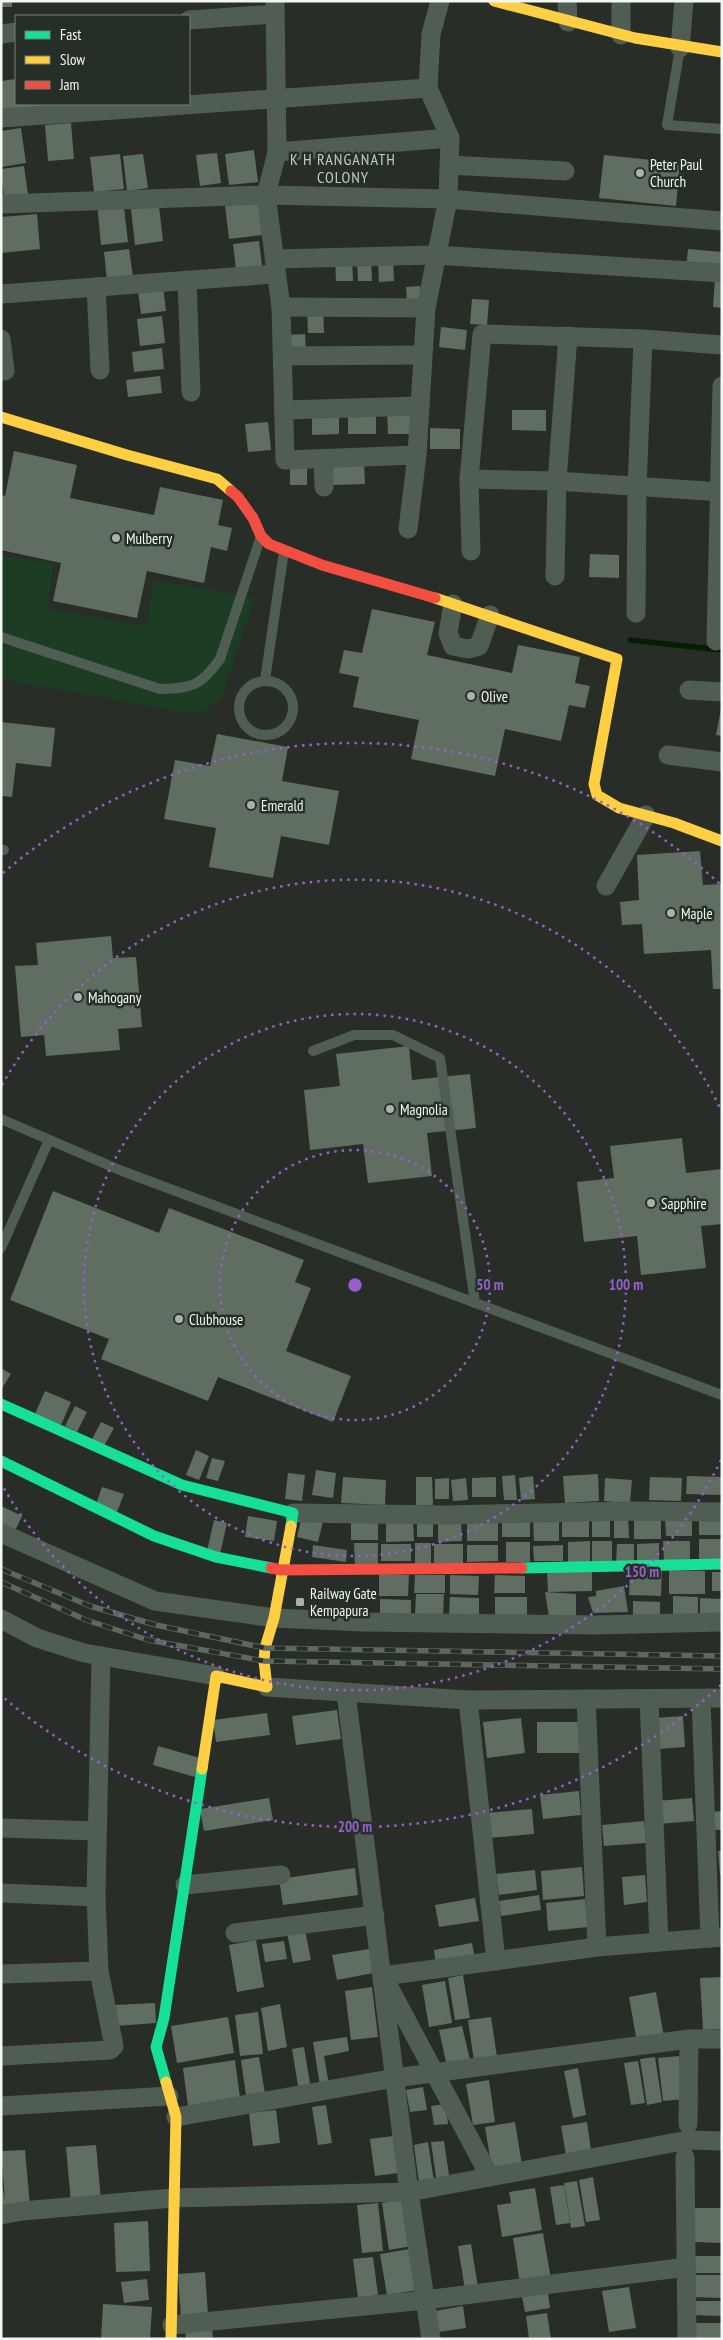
<svg xmlns="http://www.w3.org/2000/svg" width="723" height="2340" font-family="'PT Sans Narrow',sans-serif">
  <style>
    .green { fill: #1c3d23 }
    .lines { fill: none; stroke-linecap: round; stroke-linejoin: round }
    .stream { stroke: #041e06; stroke-width: 5.5 }
    .building { fill: #5f6e61 }
    .lane { stroke: #505d52; stroke-width: 10 }
    .street { stroke: #505d52; stroke-width: 19 }
    .fast { stroke: #16e098; stroke-width: 11 }
    .slow { stroke: #ffcf43; stroke-width: 11 }
    .jam { stroke: #f24e42; stroke-width: 11 }
    .rail-casing { stroke: #5f6860; stroke-width: 5.5 }
    .rail { stroke: #262f27; stroke-width: 4; stroke-dasharray: 11; stroke-linecap: butt }
    .ring { fill: none; stroke: #985fcc; stroke-width: 2.5; stroke-dasharray: 2.5 5 }
    .poi-dot { fill: #abb0ab; stroke: #262f27; stroke-width: 2 }
    .labels { text-anchor: middle; dominant-baseline: central; stroke-width: 5; stroke-linejoin: round; paint-order: stroke }
    .poi-label { font-size: 15px; fill: #f1f7f2; stroke: #262f27; text-anchor: start }
    .neighbourhood-label { font-size: 16px; letter-spacing: 1px; fill: #c0cbc1; stroke: #262f27 }
    .centre { fill: #985fcc; stroke: #262f27; stroke-width: 2.5 }
    .ring-label { font-size: 15px; text-anchor: middle; font-weight: bold; fill: #985fcc; stroke: #262f27; stroke-width: 5; stroke-linejoin: round; paint-order: stroke }
  </style>
  <rect width="100%" height="100%" fill="#282d28"/>
  <path class="green" d="M1,555L54,564L47,609L146,626L154,580L255,598L221,698L204,711L190,713L1,679Z"/>
  <g class="lines">
    <path class="stream" d="M630,640L722,650"/>
  </g>
  <g class="building">
    <rect x="1" y="1" width="11" height="6"/>
    <path d="M16,79V104H43V112L1,115V81Z"/>
    <path d="M71,123L74,159L48,161L45,125Z"/>
    <path d="M21,128L26,163L1,167V131Z"/>
    <path d="M254,150L258,182L229,185L225,154Z"/>
    <path d="M217,153L221,183L200,186L196,155Z"/>
    <path d="M120,154L124,189L94,192L90,157Z"/>
    <path d="M143,154L148,188L127,191L123,156Z"/>
    <path d="M604,155L680,163L676,206L599,198Z"/>
    <path d="M24,166L28,195L4,198L1,169Z"/>
    <path d="M123,200L128,242L101,245L97,203Z"/>
    <path d="M258,203L262,235L229,239L225,206Z"/>
    <path d="M159,206L163,241L135,245L131,209Z"/>
    <path d="M37,214L40,249L1,253V217Z"/>
    <path d="M259,241L262,266L236,269L233,244Z"/>
    <path d="M129,249L133,277L107,280L104,252Z"/>
    <path d="M688,249L722,252V273L686,269Z"/>
    <path d="M352,258L353,281H336L335,259Z"/>
    <path d="M357,259H371L372,281H358Z"/>
    <path d="M393,259L394,281L379,282L378,260Z"/>
    <path d="M715,278L722,279V308L713,307Z"/>
    <path d="M420,286L421,303L407,304L406,287Z"/>
    <path d="M163,287L166,311L141,314L138,290Z"/>
    <path d="M472,299L489,300L487,325L470,324Z"/>
    <path d="M323,308L324,333H308L307,309Z"/>
    <path d="M162,316L165,343L140,346L137,319Z"/>
    <path d="M441,327L467,330L465,350L439,347Z"/>
    <path d="M305,334L306,353L287,354L286,335Z"/>
    <path d="M162,348L164,369L134,372L132,352Z"/>
    <path d="M160,376L162,393L128,397L126,380Z"/>
    <path d="M413,408V434H388L387,409Z"/>
    <path d="M512,410H546V431L512,430Z"/>
    <path d="M376,413V434H348V414Z"/>
    <path d="M339,414V434L312,435V415Z"/>
    <path d="M268,422L271,450L248,452L245,424Z"/>
    <path d="M430,428L460,429V449H430Z"/>
    <path d="M14,451L77,465L70,498L154,515L160,487L223,500L218,525L232,528L227,551L211,547L204,583L147,571L137,618L53,601L61,563L1,550V495L5,496Z"/>
    <path d="M333,464H364L365,484L333,485Z"/>
    <rect x="290" y="467" width="17" height="18"/>
    <path d="M590,554L619,555V578L589,577Z"/>
    <path d="M372,609L435,622L427,655L512,673L518,645L580,657L575,683L590,686L585,708L569,705L561,741L505,729L495,776L411,759L419,720L353,707L359,677L339,673L344,650L362,653Z"/>
    <path d="M721,709H722V736L716,735Z"/>
    <path d="M1,722L55,728L51,767L16,763L12,797L1,796Z"/>
    <path d="M217,734L288,747L282,781L339,791L329,845L281,836L273,878L209,867L216,828L164,819L175,760L210,766Z"/>
    <path d="M700,851L703,885L722,884V989H713L711,950L644,954L642,924L622,925L620,902L639,900L637,855Z"/>
    <path d="M111,936L113,958L136,957L142,1027L118,1029L120,1050L46,1056L44,1035L21,1037L15,966L38,965L36,943Z"/>
    <path d="M409,1046L412,1080L470,1074L476,1128L427,1133L432,1176L368,1183L363,1144L310,1150L304,1090L340,1086L336,1054Z"/>
    <path d="M682,1138L686,1173L722,1169V1224L701,1226L706,1268L641,1275L637,1236L584,1242L577,1182L614,1178L610,1146Z"/>
    <path d="M53,1191L159,1233L169,1208L304,1260L295,1282L311,1288L286,1351L351,1376L333,1422L218,1377L208,1401L101,1359L109,1339L10,1300Z"/>
    <path d="M1,1368L11,1374L1,1390Z"/>
    <path d="M45,1391L71,1402L61,1425L35,1414Z"/>
    <path d="M75,1406L87,1412L77,1432L65,1426Z"/>
    <path d="M101,1422L114,1428L103,1448L91,1441Z"/>
    <path d="M196,1450L209,1456L199,1480L186,1475Z"/>
    <path d="M212,1458L225,1461L218,1481L206,1478Z"/>
    <path d="M316,1470L336,1473L333,1498L312,1495Z"/>
    <path d="M288,1473L305,1475L302,1501L285,1499Z"/>
    <path d="M598,1474L599,1501L565,1503L563,1476Z"/>
    <path d="M515,1475L517,1500H504L502,1476Z"/>
    <path d="M533,1476L535,1499L521,1500L519,1478Z"/>
    <path d="M687,1476L722,1477V1495L686,1494Z"/>
    <path d="M343,1477L386,1480L385,1505L341,1503Z"/>
    <path d="M416,1477H432L433,1505H416Z"/>
    <path d="M496,1477V1497H472V1478Z"/>
    <path d="M650,1477L682,1478L681,1501L649,1500Z"/>
    <path d="M449,1478V1499H435V1479Z"/>
    <path d="M466,1478L468,1500L453,1501L451,1480Z"/>
    <path d="M605,1478L632,1480L630,1503L604,1501Z"/>
    <path d="M102,1487L124,1494L117,1512L96,1504Z"/>
    <path d="M1,1506L22,1516L13,1535L1,1530Z"/>
    <rect x="592" y="1515" width="18" height="22"/>
    <path d="M248,1516L277,1521L274,1541L245,1537Z"/>
    <path d="M302,1516L323,1521L318,1542L297,1537Z"/>
    <rect x="417" y="1516" width="16" height="21"/>
    <path d="M589,1516V1537H562V1517Z"/>
    <path d="M614,1516H628L629,1538H614Z"/>
    <rect x="699" y="1517" width="23" height="18"/>
    <path d="M438,1518H461L462,1541L438,1542Z"/>
    <rect x="502" y="1518" width="28" height="19"/>
    <path d="M533,1518H559V1541H534Z"/>
    <rect x="634" y="1518" width="27" height="21"/>
    <path d="M665,1518H692V1536H666Z"/>
    <rect x="351" y="1519" width="27" height="21"/>
    <rect x="467" y="1519" width="31" height="22"/>
    <path d="M214,1520L227,1523L220,1554L207,1551Z"/>
    <path d="M386,1522H413L414,1541L386,1542Z"/>
    <rect x="699" y="1539" width="23" height="22"/>
    <path d="M590,1541V1563H568V1542Z"/>
    <path d="M592,1541H612V1563L592,1564Z"/>
    <path d="M663,1541H690V1561H664Z"/>
    <rect x="506" y="1542" width="24" height="20"/>
    <path d="M354,1543H378V1566H355Z"/>
    <rect x="415" y="1543" width="16" height="23"/>
    <path d="M659,1543V1562H637V1544Z"/>
    <rect x="381" y="1544" width="30" height="17"/>
    <rect x="434" y="1544" width="29" height="19"/>
    <path d="M617,1544H634V1562H616Z"/>
    <path d="M313,1545L347,1550L346,1562L312,1557Z"/>
    <path d="M467,1545H498V1561L467,1562Z"/>
    <path d="M563,1545V1561H534L533,1546Z"/>
    <path d="M630,1568H662L661,1596L629,1595Z"/>
    <path d="M669,1570L705,1571V1594H669Z"/>
    <path d="M592,1571V1591L548,1592L547,1572Z"/>
    <rect x="712" y="1572" width="10" height="19"/>
    <path d="M379,1574L409,1575L408,1596H379Z"/>
    <path d="M415,1575H445V1593H414Z"/>
    <path d="M450,1575L479,1576L478,1595L450,1594Z"/>
    <path d="M495,1575L525,1576V1593H494Z"/>
    <path d="M624,1586L628,1612L593,1613L588,1597L596,1596V1591Z"/>
    <path d="M545,1592L576,1594V1617H549Z"/>
    <path d="M416,1594H444L443,1616H415Z"/>
    <path d="M673,1596L698,1597V1619H673Z"/>
    <path d="M450,1597L479,1598V1617L449,1616Z"/>
    <path d="M495,1597H527V1617L495,1616Z"/>
    <path d="M700,1598L722,1599V1617H700Z"/>
    <path d="M380,1599L411,1600V1619L380,1618Z"/>
    <path d="M633,1601L660,1602V1618H633Z"/>
    <path d="M337,1710L341,1739L296,1745L292,1716Z"/>
    <path d="M267,1713L270,1735L216,1742L213,1720Z"/>
    <path d="M683,1716L685,1747L658,1749L655,1718Z"/>
    <path d="M521,1718L525,1753L487,1758L483,1722Z"/>
    <rect x="537" y="1722" width="42" height="31"/>
    <path d="M158,1746L200,1758L195,1777L153,1765Z"/>
    <path d="M579,1791L581,1815L543,1819L540,1795Z"/>
    <path d="M269,1798L273,1820L204,1831L200,1809Z"/>
    <path d="M692,1798L694,1821L658,1824L657,1801Z"/>
    <path d="M532,1809L534,1834L489,1838L486,1813Z"/>
    <path d="M722,1811V1830H713L712,1812Z"/>
    <path d="M644,1821L646,1843L604,1846L602,1825Z"/>
    <path d="M718,1851H722V1875H720Z"/>
    <path d="M582,1867L584,1896L543,1900L541,1871Z"/>
    <path d="M355,1868L358,1895L283,1905L279,1879Z"/>
    <path d="M535,1870L537,1890L499,1895L496,1874Z"/>
    <path d="M645,1875L647,1902L624,1905L622,1877Z"/>
    <path d="M539,1895L541,1910L501,1916L499,1901Z"/>
    <path d="M475,1898L479,1921L439,1927L435,1905Z"/>
    <path d="M585,1899L588,1927L548,1931L546,1903Z"/>
    <path d="M305,1930L311,1960L293,1963L287,1933Z"/>
    <path d="M256,1940L264,1987L237,1992L229,1945Z"/>
    <path d="M284,1941L287,1959L265,1962L262,1944Z"/>
    <path d="M472,1943L475,1959L436,1965L434,1950Z"/>
    <path d="M369,1949L373,1973L337,1980L332,1955Z"/>
    <path d="M463,1975L470,2018L455,2020L448,1978Z"/>
    <path d="M722,1977V2029L703,2030L700,1978Z"/>
    <path d="M445,1981L452,2023L429,2027L422,1985Z"/>
    <path d="M372,1987L378,2037L351,2040L345,1991Z"/>
    <path d="M656,1992L664,2037L637,2042L629,1997Z"/>
    <path d="M155,2003L156,2023L116,2026L114,2005Z"/>
    <path d="M280,2004L287,2047L268,2051L261,2008Z"/>
    <path d="M258,2012L263,2054L240,2056L235,2015Z"/>
    <path d="M228,2017L234,2053L177,2063L171,2026Z"/>
    <path d="M491,2017L497,2057L474,2061L468,2020Z"/>
    <path d="M462,2026L471,2064L447,2067L439,2030Z"/>
    <path d="M347,2037L349,2051L324,2056L329,2085L320,2086L313,2042Z"/>
    <path d="M304,2047L311,2090L299,2092L292,2049Z"/>
    <path d="M679,2056L684,2099L663,2101L658,2058Z"/>
    <path d="M259,2057L266,2100L247,2102L241,2060Z"/>
    <path d="M655,2057L662,2102L647,2105L640,2059Z"/>
    <path d="M235,2060L240,2098L188,2106L183,2068Z"/>
    <path d="M638,2061L645,2103L631,2105L624,2063Z"/>
    <path d="M578,2068L586,2115L573,2118L564,2071Z"/>
    <path d="M489,2080L495,2122L473,2125L466,2084Z"/>
    <path d="M423,2087L427,2110L410,2112L406,2090Z"/>
    <path d="M446,2104L448,2124L434,2125L431,2106Z"/>
    <path d="M326,2105L332,2143L318,2145L312,2107Z"/>
    <path d="M276,2110L280,2143L253,2146L249,2113Z"/>
    <path d="M515,2122L522,2165L492,2170L485,2127Z"/>
    <path d="M587,2122L592,2157L567,2161L561,2126Z"/>
    <path d="M393,2136L398,2173L375,2176L370,2139Z"/>
    <path d="M444,2141L450,2182L437,2184L431,2142Z"/>
    <path d="M428,2142L434,2181L419,2183L414,2145Z"/>
    <path d="M96,2145L101,2200L71,2203L66,2147Z"/>
    <path d="M25,2150L30,2206L1,2213V2179L5,2200L1,2151Z"/>
    <path d="M593,2177L600,2220L586,2222L579,2180Z"/>
    <path d="M577,2181L585,2226L571,2228L564,2183Z"/>
    <path d="M564,2185L570,2223L556,2225L550,2187Z"/>
    <path d="M535,2188L542,2230L502,2237L497,2205L511,2203L509,2192Z"/>
    <path d="M405,2199L412,2246L389,2250L382,2203Z"/>
    <path d="M378,2203L383,2251L362,2253L357,2205Z"/>
    <path d="M695,2208H722V2243L695,2242Z"/>
    <path d="M148,2221L150,2271L116,2272L114,2223Z"/>
    <path d="M543,2233L551,2279L520,2284L513,2238Z"/>
    <path d="M471,2244L478,2287L465,2290L458,2246Z"/>
    <path d="M410,2249L417,2290L387,2295L380,2254Z"/>
    <path d="M691,2256H722V2273H690Z"/>
    <path d="M373,2257L378,2295L358,2298L353,2259Z"/>
    <path d="M205,2272L208,2316L181,2318L178,2274Z"/>
    <path d="M691,2275H722V2298L690,2297Z"/>
    <path d="M147,2279L149,2300L124,2303L121,2282Z"/>
    <path d="M629,2287L636,2328L609,2332L602,2291Z"/>
    <path d="M548,2293L550,2308L525,2312L522,2297Z"/>
    <path d="M691,2301H722V2316L690,2315Z"/>
    <path d="M103,2304L152,2307L150,2339H101Z"/>
    <path d="M463,2306L466,2328L438,2332L435,2311Z"/>
    <path d="M547,2313L551,2339H529L526,2316Z"/>
    <rect x="693" y="2323" width="29" height="16"/>
    <path d="M212,2327L213,2339H186L185,2330Z"/>
  </g>
  <g class="lines">
    <g class="lane">
      <path d="M680,48L667,125L722,129"/>
      <path d="M1,637L160,689C192,688 201,686 220,659L260,539"/>
      <path d="M265,680L284,551"/>
      <circle cx="266" cy="708" r="27"/>
      <path d="M1,850H4"/>
      <path d="M313,1051L354,1035H393L440,1058L475,1303"/>
      <path d="M1,1119L122,1171L722,1395"/>
      <path d="M1,1248L49,1140"/>
    </g>
    <g class="street">
      <path d="M275,1L277,152L266,195L281,307L285,460L417,455"/>
      <path d="M567,1L568,22"/>
      <path d="M621,1V35"/>
      <path d="M189,20L275,14"/>
      <path d="M1,34L16,32"/>
      <path d="M680,48L684,1"/>
      <path d="M1,118L428,88"/>
      <path d="M277,152L450,138"/>
      <path d="M449,165L565,171"/>
      <path d="M1,204L266,195L448,199L722,221"/>
      <path d="M274,259L435,255L722,273"/>
      <path d="M187,280L191,392"/>
      <path d="M96,287L100,370"/>
      <path d="M1,294L275,274"/>
      <path d="M281,307L426,308"/>
      <path d="M1,339L5,371"/>
      <path d="M283,356L422,355"/>
      <path d="M284,410L420,406"/>
      <path d="M323,459L324,487"/>
      <path d="M469,479L557,481L722,492"/>
      <path d="M408,529L417,455L426,308L448,199L450,138L428,88L431,34L440,1"/>
      <path d="M471,551L469,479L482,334L643,339L722,345"/>
      <path d="M555,576L557,481L568,336"/>
      <path d="M453,604L448,633L453,646L468,649L479,646L490,615"/>
      <path d="M636,613L637,487L643,339"/>
      <path d="M716,641L722,386"/>
      <path d="M689,690L722,692"/>
      <path d="M668,755L722,762"/>
      <path d="M606,886L646,815"/>
      <path d="M293,1513L447,1515L629,1511L722,1512"/>
      <path d="M1,1533L155,1601L274,1618L363,1622L595,1625L722,1622"/>
      <path d="M1,1619L37,1638L84,1653L216,1676"/>
      <path d="M267,1687L468,1700L722,1698"/>
      <path d="M346,1693L409,2192L431,2339"/>
      <path d="M586,1699L597,1947"/>
      <path d="M649,1699L659,1942"/>
      <path d="M701,1699L710,1938"/>
      <path d="M468,1700L496,1961"/>
      <path d="M1,1828L97,1831"/>
      <path d="M185,1885L281,1875"/>
      <path d="M1,1893L96,1897"/>
      <path d="M235,1933L375,1915"/>
      <path d="M1,1974L99,1971"/>
      <path d="M1,2056L110,2050L114,2046L99,1971L96,1897L101,1656"/>
      <path d="M1,2106L169,2096"/>
      <path d="M176,2117L395,2078L689,2039H722"/>
      <path d="M688,2124L689,2039"/>
      <path d="M685,2157L687,2339"/>
      <path d="M490,2177L383,1976L597,1947L722,1937"/>
      <path d="M1,2215L22,2211L173,2198L409,2192L688,2140L722,2141"/>
      <path d="M172,2325L425,2300L687,2267"/>
    </g>
    <g class="fast">
      <path d="M1,1404L182,1485L293,1513L291,1526"/>
      <path d="M1,1461L154,1536L216,1557L271,1568"/>
      <path d="M522,1568L722,1564"/>
      <path d="M166,2082L156,2047L164,2018L202,1769"/>
    </g>
    <g class="slow">
      <path d="M494,1L635,38L722,52"/>
      <path d="M1,417L127,455L217,479L231,491"/>
      <path d="M435,598L617,659L594,784L597,795L619,808L674,823L722,841"/>
      <path d="M202,1769L216,1676L267,1687L264,1661L265,1648L274,1618L291,1526"/>
      <path d="M166,2082L176,2117L171,2339"/>
    </g>
    <g class="jam">
      <path d="M231,491L238,497L253,518L261,536L269,544L322,565L435,598"/>
      <path d="M271,1568L281,1570L522,1568"/>
    </g>
    <defs>
      <g id="rail">
        <path d="M1,1569L90,1606L156,1625L265,1648L722,1656"/>
        <path d="M1,1582L86,1620L148,1640L264,1661L722,1669"/>
      </g>
    </defs>
    <use href="#rail" class="rail-casing"/>
    <use href="#rail" class="rail"/>
  </g>
  <g class="ring">
    <circle cx="355" cy="1285" r="135"/>
    <circle cx="355" cy="1285" r="271"/>
    <path d="M721 1460A406 406 0 0 1 2 1485M2 1085A406 406 0 0 1 721 1110"/>
    <path d="M721 1685A542 542 0 0 1 3 1697M3 873A542 542 0 0 1 721 885"/>
  </g>
  <g class="poi-dot">
    <circle cx="640" cy="173" r="5"/>
    <circle cx="116" cy="538" r="5"/>
    <circle cx="471" cy="696" r="5"/>
    <circle cx="251" cy="805" r="5"/>
    <circle cx="671" cy="913" r="5"/>
    <circle cx="78" cy="997" r="5"/>
    <circle cx="390" cy="1109" r="5"/>
    <circle cx="651" cy="1203" r="5"/>
    <circle cx="179" cy="1319" r="5"/>
    <rect x="295" y="1597" width="10" height="10" rx="2.5"/>
  </g>
  <g class="labels">
    <g class="poi-label">
      <text x="650" y="164">Peter Paul<tspan x="650" dy="17">Church</tspan></text>
      <text x="126" y="538">Mulberry</text>
      <text x="481" y="696">Olive</text>
      <text x="261" y="805">Emerald</text>
      <text x="681" y="913">Maple</text>
      <text x="88" y="997">Mahogany</text>
      <text x="400" y="1109">Magnolia</text>
      <text x="661" y="1203">Sapphire</text>
      <text x="189" y="1319">Clubhouse</text>
      <text x="310" y="1593">Railway Gate<tspan x="310" dy="17">Kempapura</tspan></text>
    </g>
    <g class="neighbourhood-label">
      <text x="343" y="159">K H RANGANATH<tspan x="343" dy="18">COLONY</tspan></text>
    </g>
  </g>
  <circle cx="355" cy="1285" r="8" class="centre"/>
  <g class="ring-label">
    <text x="490" y="1290">50 m</text>
    <text x="626" y="1290">100 m</text>
    <text x="642" y="1577">150 m</text>
    <text x="355" y="1832">200 m</text>
  </g>
  <rect width="723" height="2340" fill="none" stroke="#f1f7f2" stroke-width="5"/>
  <rect x="15" y="15" width="175" height="90" fill="#262f27" stroke="#777f78"/>
  <rect x="25" y="31" width="25" height="8" fill="#16e098" stroke="#777f78"/>
  <text x="60" y="40" font-size="15" fill="#f1f7f2">Fast</text>
  <rect x="25" y="56" width="25" height="8" fill="#ffcf43" stroke="#777f78"/>
  <text x="60" y="65" font-size="15" fill="#f1f7f2">Slow</text>
  <rect x="25" y="81" width="25" height="8" fill="#f24e42" stroke="#777f78"/>
  <text x="60" y="90" font-size="15" fill="#f1f7f2">Jam</text>
</svg>
